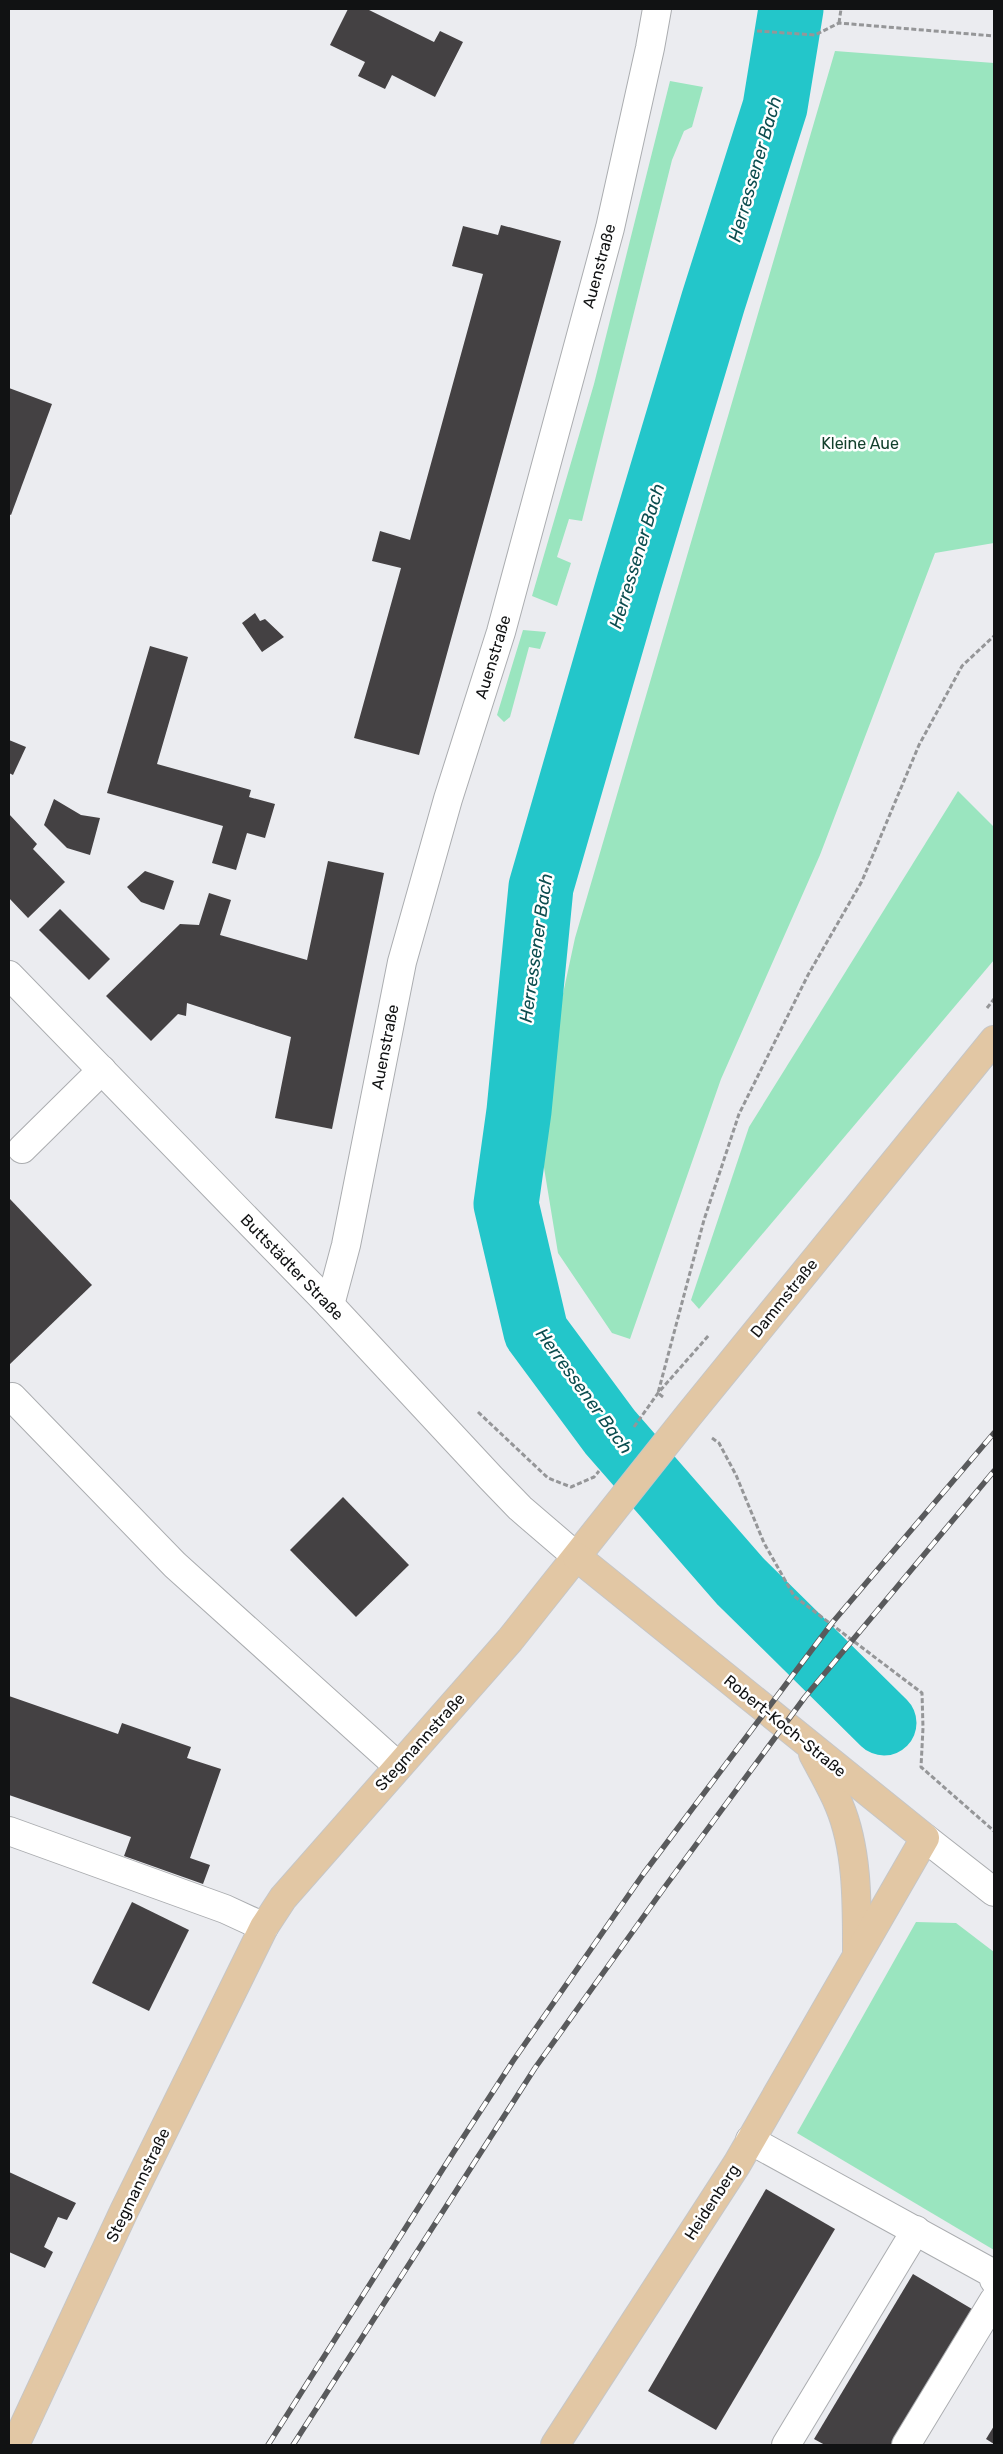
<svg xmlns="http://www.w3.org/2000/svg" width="1003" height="2454" font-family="Rubik,sans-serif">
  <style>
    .green { fill: #9ae5bf }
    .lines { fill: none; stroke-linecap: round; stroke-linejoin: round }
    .river { stroke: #23c6ca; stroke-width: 65 }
    .building { fill: #444143 }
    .minor-casing { stroke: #abadb0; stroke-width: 30 }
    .major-casing { stroke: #c6c6c6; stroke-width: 30 }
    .path { stroke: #959698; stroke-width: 3; stroke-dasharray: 5 2.5; stroke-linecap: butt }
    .minor { stroke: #fff; stroke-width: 28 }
    .major { stroke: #e2c7a4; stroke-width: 28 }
    .rail-casing { stroke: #595a5c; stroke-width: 5.5 }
    .rail { stroke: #fff; stroke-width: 4; stroke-dasharray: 11; stroke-linecap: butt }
    .labels { text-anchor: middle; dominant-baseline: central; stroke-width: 5; stroke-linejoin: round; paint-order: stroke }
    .street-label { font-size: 16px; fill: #111213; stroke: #fff }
    .park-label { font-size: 16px; fill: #13402c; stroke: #fff }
    .water-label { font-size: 18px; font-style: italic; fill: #0c4d4f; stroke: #fff }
  </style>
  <rect width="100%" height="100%" fill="#ebecf0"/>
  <g class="green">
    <path d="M835,51L994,63V543L935,553L820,855L721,1079L630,1339L612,1333L558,1253L536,1119L575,938Z"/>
    <path d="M670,81L703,87L692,127L684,131L672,160L582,521L569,519L557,557L571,563L557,606L532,596L594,384Z"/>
    <path d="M523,630L546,632L540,649L529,647L510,717L504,722L497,715Z"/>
    <path d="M958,791L994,827V960L699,1309L691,1300L749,1127Z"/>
    <path d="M916,1922L956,1923L994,1952V2250L797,2133Z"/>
  </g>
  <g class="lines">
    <path class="river" d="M791,9L775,107L713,302L628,586L541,887L519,1111L506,1204L536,1332L610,1432L741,1582L884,1723"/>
  </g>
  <g class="building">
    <path d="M348,9H367L434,42L440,31L463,42L435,97L392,75L385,89L358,76L365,62L330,45Z"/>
    <path d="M501,225L561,241L419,755L354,738L401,568L372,561L380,531L410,540L483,274L452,266L463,226L498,235Z"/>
    <path d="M9,388L52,404L11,515L9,514Z"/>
    <path d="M255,613L260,621L265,619L284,637L262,652L242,623Z"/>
    <path d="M150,646L188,657L157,764L251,790L249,797L275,804L265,838L247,833L236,870L212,863L223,826L107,793Z"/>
    <path d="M9,740L26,747L13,775L9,773Z"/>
    <path d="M54,799L81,815L100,818L90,855L67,848L44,825Z"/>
    <path d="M9,814L37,844L33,849L65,882L28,918L9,898Z"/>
    <path d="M328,861L384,873L332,1129L275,1118L291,1037L187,1003L186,1016L178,1014L151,1041L106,996L180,924L199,925L209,893L231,900L220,935L307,960Z"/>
    <path d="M145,871L174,881L164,910L141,902L127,887Z"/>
    <path d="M60,909L110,959L89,980L39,930Z"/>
    <path d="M9,1198L92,1285L9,1365Z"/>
    <path d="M343,1497L409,1565L356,1617L290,1550Z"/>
    <path d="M9,1696L118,1734L122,1723L191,1747L187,1758L221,1769L190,1858L210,1865L203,1884L124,1856L131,1837L9,1795Z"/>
    <path d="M132,1902L189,1930L149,2011L92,1983Z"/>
    <path d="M9,2172L76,2203L67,2220L58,2217L44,2247L53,2252L45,2268L9,2252Z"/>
    <path d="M766,2189L835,2229L716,2430L648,2391Z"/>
    <path d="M913,2274L972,2309L891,2445H825L814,2439Z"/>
    <path d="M994,2426V2444L986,2439Z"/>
  </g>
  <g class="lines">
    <defs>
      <g id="minor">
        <path d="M9,975L330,1305L491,1478L520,1508L577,1557"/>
        <path d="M22,1149L102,1070"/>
        <path d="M330,1305L346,1245L402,962L448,799L501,632L610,228L650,48L657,9"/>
        <path d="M12,1397L175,1565L398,1766"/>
        <path d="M9,1831L225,1909L264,1927"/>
        <path d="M925,1838L994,1892"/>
        <path d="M750,2140L992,2273L994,2280"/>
        <path d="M786,2445L916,2230"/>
        <path d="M906,2445L994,2300"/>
      </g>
      <g id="major">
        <path d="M813,1754C822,1771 832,1788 839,1805C858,1850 857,1905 857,1953"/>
        <path d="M15,2445L124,2211L264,1927L283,1898L510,1640L688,1416L994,1040"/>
        <path d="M555,2445L737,2164L925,1838L577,1557"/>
      </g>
    </defs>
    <use href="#minor" class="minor-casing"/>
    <use href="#major" class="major-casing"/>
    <g class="path">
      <path d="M839,23L841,9"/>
      <path d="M757,31L815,35L839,23L994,36"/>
      <path d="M987,1008L994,999"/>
      <path d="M663,1397L658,1393L704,1220L739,1114L808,975L862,881L919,745L962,666L994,636"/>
      <path d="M478,1412L548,1478L571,1487L594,1477L599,1471"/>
      <path d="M634,1427L658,1393L709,1335"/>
      <path d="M712,1438L719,1443L736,1475L764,1543L794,1596L922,1693L923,1728L921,1767L994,1831"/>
    </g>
    <use href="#minor" class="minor"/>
    <use href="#major" class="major"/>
    <defs>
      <g id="rail">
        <path d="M268,2445L453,2153L513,2061L644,1873L832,1623L994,1433"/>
        <path d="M293,2445L535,2068L664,1888L805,1697L994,1471"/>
      </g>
    </defs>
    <use href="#rail" class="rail-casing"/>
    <use href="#rail" class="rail"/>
  </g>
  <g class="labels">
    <g class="street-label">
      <text transform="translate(599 266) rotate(-75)">Auenstraße</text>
      <text transform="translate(493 657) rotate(-73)">Auenstraße</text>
      <text transform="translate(385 1047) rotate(-79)">Auenstraße</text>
      <text transform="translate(292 1267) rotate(46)">Buttstädter Straße</text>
      <text transform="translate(784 1298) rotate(-51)">Dammstraße</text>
      <text transform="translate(785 1726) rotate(39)">Robert-Koch-Straße</text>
      <text transform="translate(420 1742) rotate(-48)">Stegmannstraße</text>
      <text transform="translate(138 2185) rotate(-64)">Stegmannstraße</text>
      <text transform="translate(712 2202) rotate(-57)">Heidenberg</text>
    </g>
    <g class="park-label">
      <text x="860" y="443">Kleine Aue</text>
    </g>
    <g class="water-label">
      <text transform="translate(755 169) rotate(-74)">Herressener Bach</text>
      <text transform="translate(637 556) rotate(-73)">Herressener Bach</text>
      <text transform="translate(536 948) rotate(-82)">Herressener Bach</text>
      <text transform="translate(584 1391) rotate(54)">Herressener Bach</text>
    </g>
  </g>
  <rect width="1003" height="2454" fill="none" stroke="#111213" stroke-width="20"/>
</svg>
